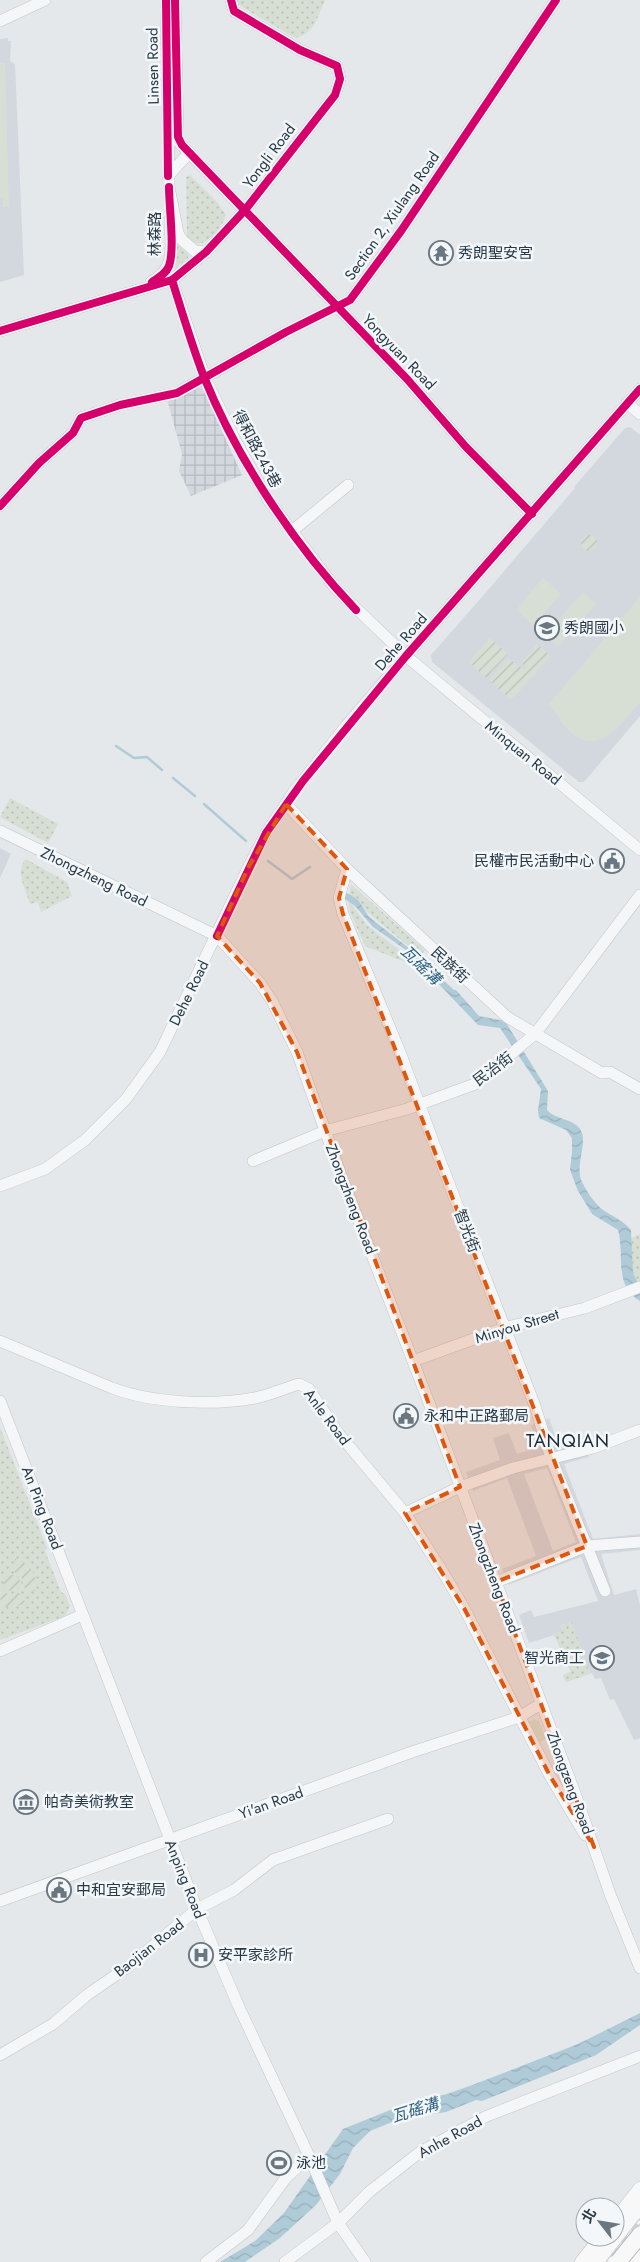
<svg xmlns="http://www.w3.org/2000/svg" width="640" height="2262" font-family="Jost,'Noto Sans TC',sans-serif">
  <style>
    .built { fill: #d2d8de; fill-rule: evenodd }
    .industrial { fill: url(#industrial-grid) }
    .grass { fill: #d7dfd5 }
    .park { fill: url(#park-dots) }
    .garden { fill: url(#garden-furrows) }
    .water { fill: url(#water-waves) }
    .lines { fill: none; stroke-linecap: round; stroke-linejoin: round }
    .stream { stroke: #b0cbd8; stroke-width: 2.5 }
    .minor-casing { stroke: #c3c6c8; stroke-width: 12 }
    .major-casing { stroke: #c0c5c8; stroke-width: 15 }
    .highway-casing { stroke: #b7bbbf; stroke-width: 18 }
    .minor { stroke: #f4f6f7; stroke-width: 11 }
    .major { stroke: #f8f8f8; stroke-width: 14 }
    .highway { stroke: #f8f8f8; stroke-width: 16 }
    .rail-casing { stroke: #cdd0d2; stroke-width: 4.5 }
    .rail { stroke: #f3f7f9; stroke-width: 2.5; stroke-dasharray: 8; stroke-linecap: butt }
    .highway-bridge-casing { stroke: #b7bbbf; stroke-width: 18; stroke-linecap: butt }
    .highway-bridge { stroke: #f8f8f8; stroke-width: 16 }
    .cycleway-casing { stroke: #f3f7f9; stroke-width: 11 }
    .cycleway { stroke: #d6006c; stroke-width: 8 }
    .marked { fill: #de570f; fill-opacity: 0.2; stroke: #de570f; stroke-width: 4; stroke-dasharray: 10 6; stroke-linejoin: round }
    .labels { text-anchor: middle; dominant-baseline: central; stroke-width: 5; stroke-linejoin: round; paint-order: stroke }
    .street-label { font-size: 15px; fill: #283947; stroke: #f3f7f9 }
    .poi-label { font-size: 15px; fill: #283947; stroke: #f3f7f9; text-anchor: start }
    .water-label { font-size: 16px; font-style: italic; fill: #2d617f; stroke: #f3f7f9 }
    .quarter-label { font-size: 18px; letter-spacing: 1px; fill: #1a2937; stroke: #f3f7f9 }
  </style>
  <defs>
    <pattern id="industrial-grid" width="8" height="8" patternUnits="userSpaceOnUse" patternTransform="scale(1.25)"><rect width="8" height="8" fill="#d2d8de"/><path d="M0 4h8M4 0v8" fill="none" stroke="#b4bac0"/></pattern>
    <pattern id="park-dots" width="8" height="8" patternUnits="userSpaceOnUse" patternTransform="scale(1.25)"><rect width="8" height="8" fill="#d7dfd5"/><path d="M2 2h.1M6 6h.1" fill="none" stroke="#b9c0b8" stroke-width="1.8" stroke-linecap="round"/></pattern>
    <pattern id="garden-furrows" width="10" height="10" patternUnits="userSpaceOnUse" patternTransform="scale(1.25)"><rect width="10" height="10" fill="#d7dfd5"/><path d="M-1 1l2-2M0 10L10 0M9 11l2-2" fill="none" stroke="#b9c0b8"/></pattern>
    <pattern id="water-waves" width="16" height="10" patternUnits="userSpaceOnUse" patternTransform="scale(1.25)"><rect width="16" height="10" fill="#b0cbd8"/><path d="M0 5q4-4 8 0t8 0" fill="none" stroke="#97afbb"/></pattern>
  </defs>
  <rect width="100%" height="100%" fill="#e5e8ea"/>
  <g class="built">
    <path d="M8,38V41H11L10,61L15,64L24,275L0,282V39Z"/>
    <path d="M630,427L640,435V716L584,782H579L432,662L431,655L488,590L575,488L574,487L625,428Z"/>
    <path d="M0,848L11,854L0,878Z"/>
    <path d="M549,1418L558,1444L583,1438L589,1457L564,1464L593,1539L640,1534V1550L601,1554L614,1595L636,1589L640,1605V1738L634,1740L614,1699L610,1700L601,1678L595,1679L592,1673L566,1682L563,1675L571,1672L554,1635L529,1643L519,1615L531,1610L534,1617L598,1601L581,1557L508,1585L502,1569L536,1556L507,1478L473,1491L466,1472L500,1460L493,1438L509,1433L517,1454L538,1447L531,1425ZM547,1468L576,1542L553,1551L524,1474Z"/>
  </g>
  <path class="industrial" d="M202,387L242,475L191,496L179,471L182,454L167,399Z"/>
  <g class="grass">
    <path d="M0,63H5L9,207H3V199H0Z"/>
    <path d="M543,578L561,594L533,625L516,610Z"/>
    <path d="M583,592L596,604L558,647L545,635Z"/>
    <path d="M640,597V702C622,724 597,760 567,729C559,721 559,714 548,705Z"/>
    <path d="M533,1719L539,1721L546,1739L540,1742L529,1722Z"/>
  </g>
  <g class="park">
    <path d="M237,0H325C317,17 315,34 295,38L237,4Z"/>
    <path d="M190,175L218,203L226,215C222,229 200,256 187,237L186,177Z"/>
    <path d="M177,243L189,255L188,258L172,271Z"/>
    <path d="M10,798L58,824L48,843L0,817Z"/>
    <path d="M26,859L67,882L72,896L41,912L38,902L30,904C26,890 14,871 26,859Z"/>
    <path d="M351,884L425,950L420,956L349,897Z"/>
    <path d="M348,899L367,925L416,963L405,962L365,946L350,912Z"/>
    <path d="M640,1234V1289L636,1290L627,1261V1240Z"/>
    <path d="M0,1427L47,1548L45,1551L61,1592L65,1594L70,1606L66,1615L60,1618L0,1640Z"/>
    <path d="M572,1622L590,1674L566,1682L563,1675L571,1672L554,1634L562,1631L560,1625Z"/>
  </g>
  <g class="garden">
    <circle cx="589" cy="543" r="8"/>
    <path d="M490,638L508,654L486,678L469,662Z"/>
    <path d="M537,644L551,656L511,700L489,680L508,658L524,670L526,667L521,662Z"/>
    <path d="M15,1559C31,1563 39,1576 34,1592L23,1587L22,1577L13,1571Z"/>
    <circle cx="12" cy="1583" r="8"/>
    <path d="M0,1590L10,1595L19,1593L26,1603L12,1608L1,1606Z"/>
  </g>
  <g class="water">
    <path d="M344,891L358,900L369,917L410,949L454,990H456L479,1016L505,1021L548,1091L547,1110C556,1120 572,1118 580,1129C589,1142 574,1166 582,1182C587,1192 594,1203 603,1210C612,1216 624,1221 631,1230L633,1273L640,1287V1301C613,1285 625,1255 618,1230L592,1214L578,1191L570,1170L572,1152V1138L566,1130L539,1118L538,1110L541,1089L500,1028L478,1025L406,950L373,927L355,906L342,897Z"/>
    <path d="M640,2013V2025L596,2055L482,2101L476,2100L446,2112L397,2120L370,2131L353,2148L340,2174L316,2205L280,2238L245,2262H220L255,2241L284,2213L343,2129L410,2102L447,2094L475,2084L578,2044Z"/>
    <circle cx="279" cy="2163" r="11"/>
  </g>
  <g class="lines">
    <g class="stream">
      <path d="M116,746L134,758L147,757L162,770"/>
      <path d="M173,778L195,796"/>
      <path d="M204,804L246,841"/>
      <path d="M268,861L292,879L310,867"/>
    </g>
    <defs>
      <g id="minor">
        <path d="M166,0L169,187L178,233L182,240L195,251L206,252"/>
        <path d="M175,0L178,137L181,144"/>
        <path d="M0,21L45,0"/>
        <path d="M168,131L407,379L466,447L532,514"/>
        <path d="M168,176L189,153"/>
        <path d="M172,280L205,378L235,440L269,501L336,589L406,656L640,850"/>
        <path d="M151,282C178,267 170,246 170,219"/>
        <path d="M0,331L172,280L206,252L245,210L335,95L340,79L337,66L300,50L234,11L231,0"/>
        <path d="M627,403L640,414"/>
        <path d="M0,506L39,463L73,433L81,418L120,405L177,393L286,332L350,300L401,231L556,0"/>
        <path d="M292,531L348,485"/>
        <path d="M286,804L347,869L507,1017L602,1073L610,1072L640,1089"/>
        <path d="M0,831L217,936L260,983L272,1001L297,1052L341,1175L431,1408L576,1796L610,1894L640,1968"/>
        <path d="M347,869L339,898L343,914L400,1052L440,1160L535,1406L551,1458L605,1591"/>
        <path d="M253,1161L325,1131L407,1109L475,1084L535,1034L640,895"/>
        <path d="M0,1186L45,1169L85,1140L126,1099L160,1052L249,866L266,833L293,793L346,726L406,656L640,389"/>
        <path d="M0,1341L112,1388C152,1403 212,1406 255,1398C270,1395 285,1388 299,1384L309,1389L339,1434L405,1513L444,1574L464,1608L550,1776L585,1835"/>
        <path d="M413,1361L504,1328L585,1308L640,1287"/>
        <path d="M0,1401L197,1909L238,2005L309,2156L338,2223L365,2262"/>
        <path d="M405,1513L460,1487L513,1468L593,1448L640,1430"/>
        <path d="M496,1582L587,1546L640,1542"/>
        <path d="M0,1651L82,1615"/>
        <path d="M0,1901L412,1752L519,1717L541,1704"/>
        <path d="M0,2055L53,2024L87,1995L129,1966L197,1909L234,1890L273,1860L388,1819"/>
        <path d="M206,2262L248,2230L285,2179L309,2156"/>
        <path d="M285,2262L338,2223L369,2192L420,2152L487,2116L640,2056"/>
      </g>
      <g id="major">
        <path d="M615,2221L640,2189"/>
        <path d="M582,2262L602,2237"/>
        <path d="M631,2262L640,2251"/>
      </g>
      <path id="highway" d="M596,2262L640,2206"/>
    </defs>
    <use href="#minor" class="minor-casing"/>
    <use href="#major" class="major-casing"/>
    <use href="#highway" class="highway-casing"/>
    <use href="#minor" class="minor"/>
    <use href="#major" class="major"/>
    <use href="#highway" class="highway"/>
    <defs>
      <path id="rail" d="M608,2262L640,2221"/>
    </defs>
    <use href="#rail" class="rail-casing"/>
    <use href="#rail" class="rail"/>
    <defs>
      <path id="highway-bridge" d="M618,2262L640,2235"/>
    </defs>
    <use href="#highway-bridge" class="highway-bridge-casing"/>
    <use href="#highway-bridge" class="highway-bridge"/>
    <defs>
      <g id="cycleway">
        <path d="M166,0L168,176"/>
        <path d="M175,0L178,137L182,145L407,379L466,447L532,514"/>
        <path d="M172,280C182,312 192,346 204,377C237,459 295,546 356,610"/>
        <path d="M152,282C158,278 166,274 169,266C175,249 169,207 169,187"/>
        <path d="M0,331L172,280L206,252L245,210L335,95L340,79L337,66L300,50L234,11L231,0"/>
        <path d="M0,506L39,463L73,433L81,418L120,405L177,393L286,332L350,300L401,231L556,0"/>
        <path d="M217,936L266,833L303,781L406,656L640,389"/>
      </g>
    </defs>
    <use href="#cycleway" class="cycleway-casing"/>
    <use href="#cycleway" class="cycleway"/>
  </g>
  <path class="marked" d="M286,804L347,869L339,898L343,914L587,1546L496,1582L594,1847L550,1776L464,1608L405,1513L460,1487L297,1052L260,983L217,936L249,866Z"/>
  <defs>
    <symbol id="temple-ring" viewBox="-11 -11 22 22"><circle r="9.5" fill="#f3f7f9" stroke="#6a7680" stroke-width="1.5"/><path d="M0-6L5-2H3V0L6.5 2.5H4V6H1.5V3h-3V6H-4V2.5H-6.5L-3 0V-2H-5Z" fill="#6a7680"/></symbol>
    <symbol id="school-ring" viewBox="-11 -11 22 22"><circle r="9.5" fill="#f3f7f9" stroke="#6a7680" stroke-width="1.5"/><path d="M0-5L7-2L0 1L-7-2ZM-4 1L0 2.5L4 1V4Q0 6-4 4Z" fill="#6a7680"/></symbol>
    <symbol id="civic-ring" viewBox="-11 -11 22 22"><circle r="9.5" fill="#f3f7f9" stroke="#6a7680" stroke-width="1.5"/><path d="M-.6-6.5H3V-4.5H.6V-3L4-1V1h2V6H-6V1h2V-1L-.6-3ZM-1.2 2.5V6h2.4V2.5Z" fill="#6a7680"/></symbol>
    <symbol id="museum-ring" viewBox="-11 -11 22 22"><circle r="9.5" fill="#f3f7f9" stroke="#6a7680" stroke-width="1.5"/><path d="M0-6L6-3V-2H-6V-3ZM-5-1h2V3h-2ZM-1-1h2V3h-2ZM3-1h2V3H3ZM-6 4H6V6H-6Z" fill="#6a7680"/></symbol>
    <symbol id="hospital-ring" viewBox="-11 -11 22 22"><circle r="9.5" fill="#f3f7f9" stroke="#6a7680" stroke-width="1.5"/><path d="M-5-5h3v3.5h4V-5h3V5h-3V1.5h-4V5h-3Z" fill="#6a7680"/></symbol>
    <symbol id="stadium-ring" viewBox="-11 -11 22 22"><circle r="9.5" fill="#f3f7f9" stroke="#6a7680" stroke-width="1.5"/><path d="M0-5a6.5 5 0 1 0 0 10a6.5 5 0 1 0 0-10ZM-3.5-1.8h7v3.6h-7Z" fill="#6a7680"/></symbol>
  </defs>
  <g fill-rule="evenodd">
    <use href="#temple-ring" x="427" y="239" width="28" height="28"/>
    <use href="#school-ring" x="533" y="614" width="28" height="28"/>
    <use href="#civic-ring" x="598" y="847" width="28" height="28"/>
    <use href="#civic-ring" x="392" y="1402" width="28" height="28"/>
    <use href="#school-ring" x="588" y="1644" width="28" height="28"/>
    <use href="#museum-ring" x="12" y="1788" width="28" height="28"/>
    <use href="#civic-ring" x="45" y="1876" width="28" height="28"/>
    <use href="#hospital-ring" x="187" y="1941" width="28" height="28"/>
    <use href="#stadium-ring" x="265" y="2149" width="28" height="28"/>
  </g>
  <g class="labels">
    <g class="street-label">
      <text transform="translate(153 66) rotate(-91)">Linsen Road</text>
      <text transform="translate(269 156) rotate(-53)">Yongli Road</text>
      <text transform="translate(392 216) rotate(-55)">Section 2, Xiulang Road</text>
      <text transform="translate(155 234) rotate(-90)">林森路</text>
      <text transform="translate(399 352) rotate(46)">Yongyuan Road</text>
      <text transform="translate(257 449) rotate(62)">得和路243巷</text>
      <text transform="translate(401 642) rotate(-49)">Dehe Road</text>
      <text transform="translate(523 753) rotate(39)">Minquan Road</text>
      <text transform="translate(94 877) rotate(26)">Zhongzheng Road</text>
      <text transform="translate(450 965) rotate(43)">民族街</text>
      <text transform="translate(189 993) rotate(-64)">Dehe Road</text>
      <text transform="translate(493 1069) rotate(-37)">民治街</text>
      <text transform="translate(351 1199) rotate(69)">Zhongzheng Road</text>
      <text transform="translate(467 1231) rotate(69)">智光街</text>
      <text transform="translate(517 1326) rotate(-17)">Minyou Street</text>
      <text transform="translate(327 1417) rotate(53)">Anle Road</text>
      <text transform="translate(42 1508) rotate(69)">An Ping Road</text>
      <text transform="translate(494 1578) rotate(69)">Zhongzheng Road</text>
      <text transform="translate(570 1783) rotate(70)">Zhongzeng Road</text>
      <text transform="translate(271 1803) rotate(-20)">Yi'an Road</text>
      <text transform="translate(185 1879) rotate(68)">Anping Road</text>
      <text transform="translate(149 1948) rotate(-38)">Baojian Road</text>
      <text transform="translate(450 2137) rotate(-29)">Anhe Road</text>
    </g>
    <g class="poi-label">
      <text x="458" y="253">秀朗聖安宮</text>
      <text x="564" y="628">秀朗國小</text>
      <text x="594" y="861" text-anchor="end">民權市民活動中心</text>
      <text x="424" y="1416">永和中正路郵局</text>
      <text x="584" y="1658" text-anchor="end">智光商工</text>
      <text x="44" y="1802">帕奇美術教室</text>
      <text x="76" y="1890">中和宜安郵局</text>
      <text x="218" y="1955">安平家診所</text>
      <text x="296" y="2163">泳池</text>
    </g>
    <g class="water-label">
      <text transform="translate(421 965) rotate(44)">瓦磘溝</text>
      <text transform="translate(415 2110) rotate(-17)">瓦磘溝</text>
    </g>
    <g class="quarter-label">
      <text x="568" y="1441">TANQIAN</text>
    </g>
  </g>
  <g transform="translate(600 2222) rotate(301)"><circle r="24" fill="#f3f7f9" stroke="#a2abb2"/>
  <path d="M0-4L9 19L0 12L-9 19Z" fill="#6a7680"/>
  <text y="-8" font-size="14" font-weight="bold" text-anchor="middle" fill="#283947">北</text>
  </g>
</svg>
